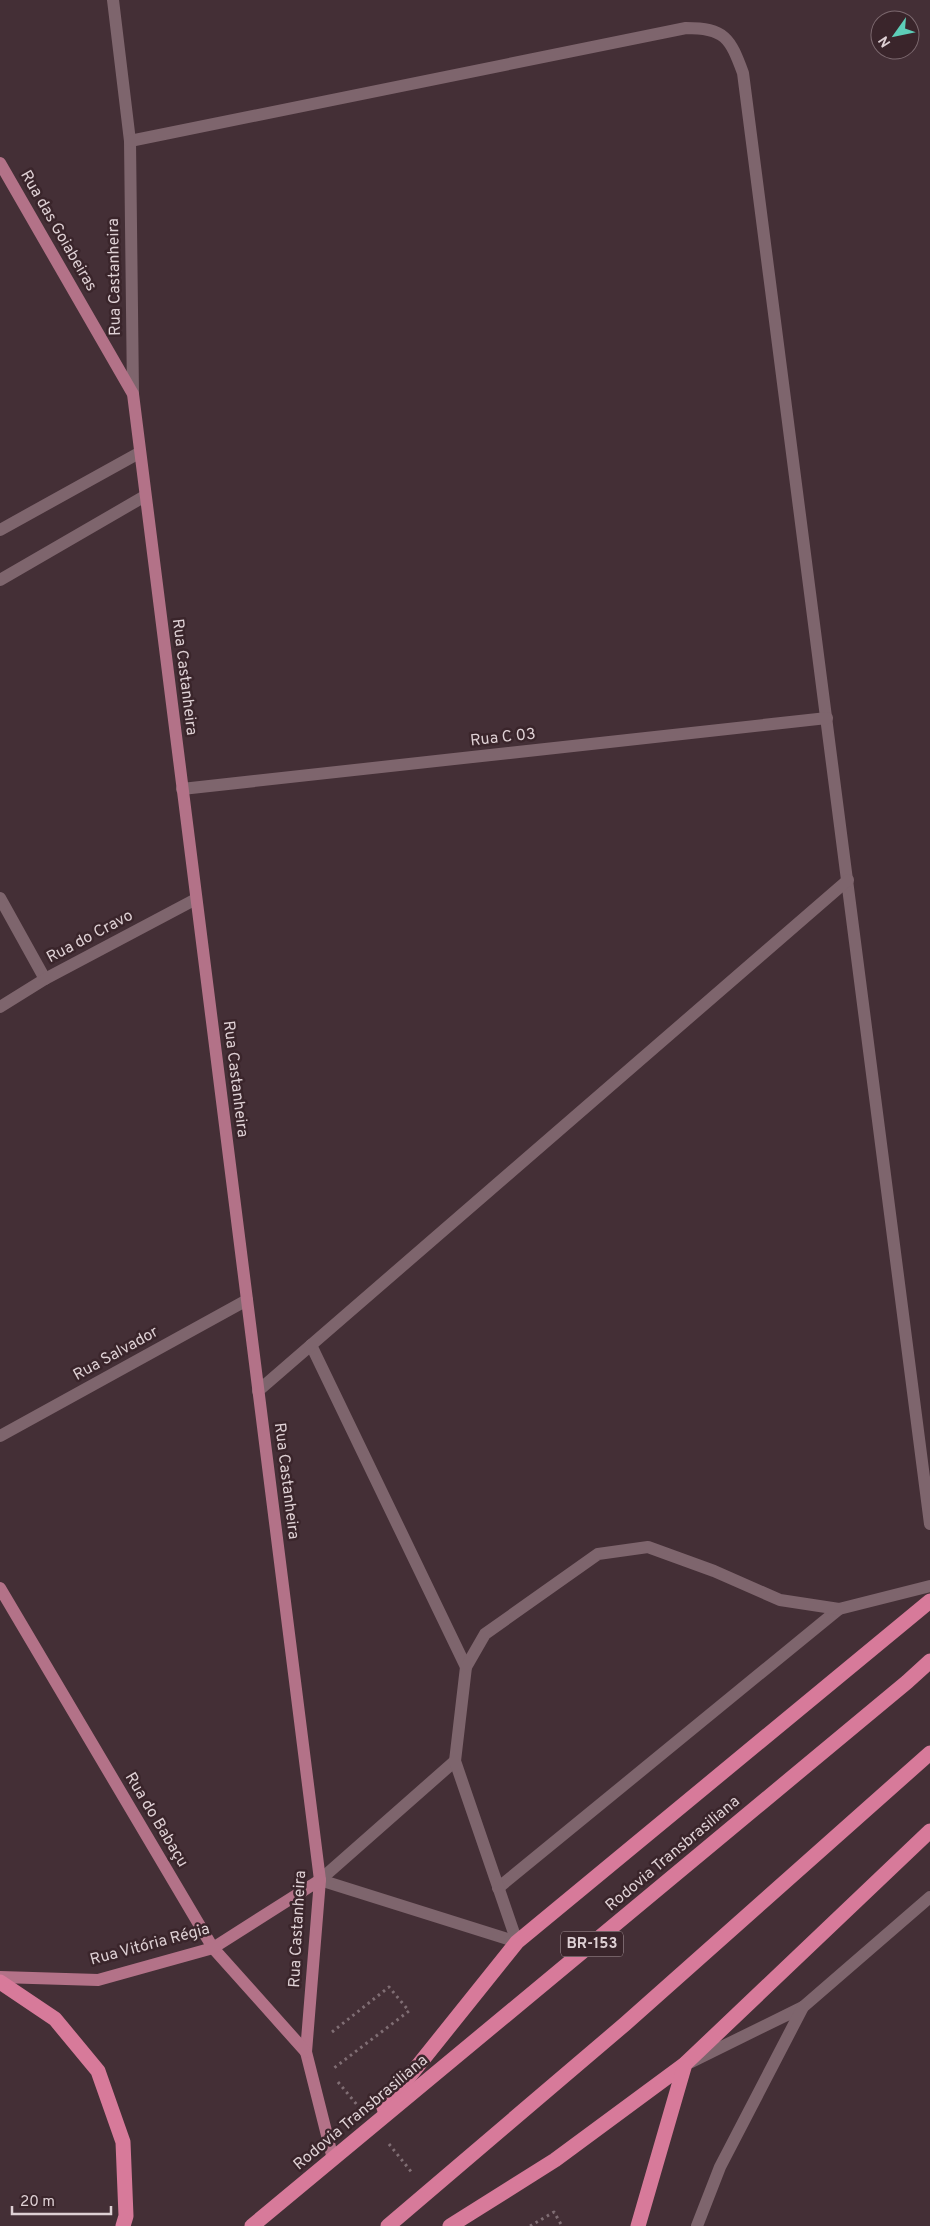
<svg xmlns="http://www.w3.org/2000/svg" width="930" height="2226" font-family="Overpass,sans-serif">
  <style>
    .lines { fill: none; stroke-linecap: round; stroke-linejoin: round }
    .path { stroke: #806e74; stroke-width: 3; stroke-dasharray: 2.5 4; stroke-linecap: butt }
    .minor { stroke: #7e656d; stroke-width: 12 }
    .major { stroke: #b37288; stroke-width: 12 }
    .highway { stroke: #d77a9a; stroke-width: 15 }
    .labels { text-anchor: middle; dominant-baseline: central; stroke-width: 5; stroke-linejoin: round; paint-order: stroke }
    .shield { fill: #3a252b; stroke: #ad9da1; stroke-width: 1 }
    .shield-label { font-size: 15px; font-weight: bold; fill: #ded0d4 }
    .street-label { font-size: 16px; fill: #ded0d4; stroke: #3a252b }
  </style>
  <rect width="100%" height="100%" fill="#442f36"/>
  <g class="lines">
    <g class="path">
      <path d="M332,2032L389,1987L409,2011L334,2068"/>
      <path d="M338,2082L358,2106"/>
      <path d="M389,2144L413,2174"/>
      <path d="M530,2226L554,2212L562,2226"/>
    </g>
    <g class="minor">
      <path d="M113,0L130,141L133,394"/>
      <path d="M130,141L686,28C725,28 730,38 743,73L930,1524"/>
      <path d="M0,530L139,453"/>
      <path d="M0,580L145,496"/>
      <path d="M182,789L827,718"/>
      <path d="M0,898L45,979"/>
      <path d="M0,1007L45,979L196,899"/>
      <path d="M311,1345L466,1667"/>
      <path d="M258,1391L848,880"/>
      <path d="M0,1436L247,1300"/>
      <path d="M320,1880L517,1942"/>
      <path d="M320,1880L455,1761"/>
      <path d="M498,1888L839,1609"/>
      <path d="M517,1942L455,1761L466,1667L485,1634L598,1554L648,1547L714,1571L780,1600L839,1609L930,1586"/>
      <path d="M691,2062L803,2007"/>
      <path d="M697,2226L720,2167L803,2007L930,1897"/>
    </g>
    <g class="major">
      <path d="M0,163L133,394L320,1880L306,2052L333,2159"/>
      <path d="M0,1588L213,1948L306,2052"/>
      <path d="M0,1977L98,1980L213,1948L320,1880"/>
    </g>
    <g class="highway">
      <path d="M0,1982L55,2019L98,2071L123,2142L126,2216L123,2226"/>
      <path d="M384,2108L517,1942L930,1601"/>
      <path d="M252,2226L907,1682L930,1661"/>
      <path d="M388,2226L625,2024L930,1753"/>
      <path d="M450,2226L555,2160L685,2064L930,1831"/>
      <path d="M638,2226L685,2064"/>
    </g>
  </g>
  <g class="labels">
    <rect class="shield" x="561" y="1931.5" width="62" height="25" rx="4"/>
    <g class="shield-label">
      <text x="592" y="1944">BR-153</text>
    </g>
    <g class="street-label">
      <text transform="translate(58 231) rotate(60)">Rua das Goiabeiras</text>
      <text transform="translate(115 277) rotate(-91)">Rua Castanheira</text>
      <text transform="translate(184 677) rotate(83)">Rua Castanheira</text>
      <text transform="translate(503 738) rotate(-6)">Rua C 03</text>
      <text transform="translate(90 937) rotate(-28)">Rua do Cravo</text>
      <text transform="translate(235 1079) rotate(83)">Rua Castanheira</text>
      <text transform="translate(116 1354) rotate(-29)">Rua Salvador</text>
      <text transform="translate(286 1481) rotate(83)">Rua Castanheira</text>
      <text transform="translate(156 1820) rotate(59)">Rua do Babaçu</text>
      <text transform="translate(673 1854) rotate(-40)">Rodovia Transbrasiliana</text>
      <text transform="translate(298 1929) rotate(-87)">Rua Castanheira</text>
      <text transform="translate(150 1945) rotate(-15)">Rua Vitória Régia</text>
      <text transform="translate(361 2113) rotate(-40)">Rodovia Transbrasiliana</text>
    </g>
  </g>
  <g transform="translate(895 35) rotate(237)"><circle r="24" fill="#3a252b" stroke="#7c696f"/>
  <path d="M0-4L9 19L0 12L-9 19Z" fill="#5dceb8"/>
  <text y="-8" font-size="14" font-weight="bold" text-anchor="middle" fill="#ded0d4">N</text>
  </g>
  <path d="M12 2206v8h99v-8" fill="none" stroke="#ded0d4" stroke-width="2.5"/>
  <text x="20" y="2206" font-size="15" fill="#ded0d4" stroke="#3a252b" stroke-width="4" paint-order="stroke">20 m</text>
</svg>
